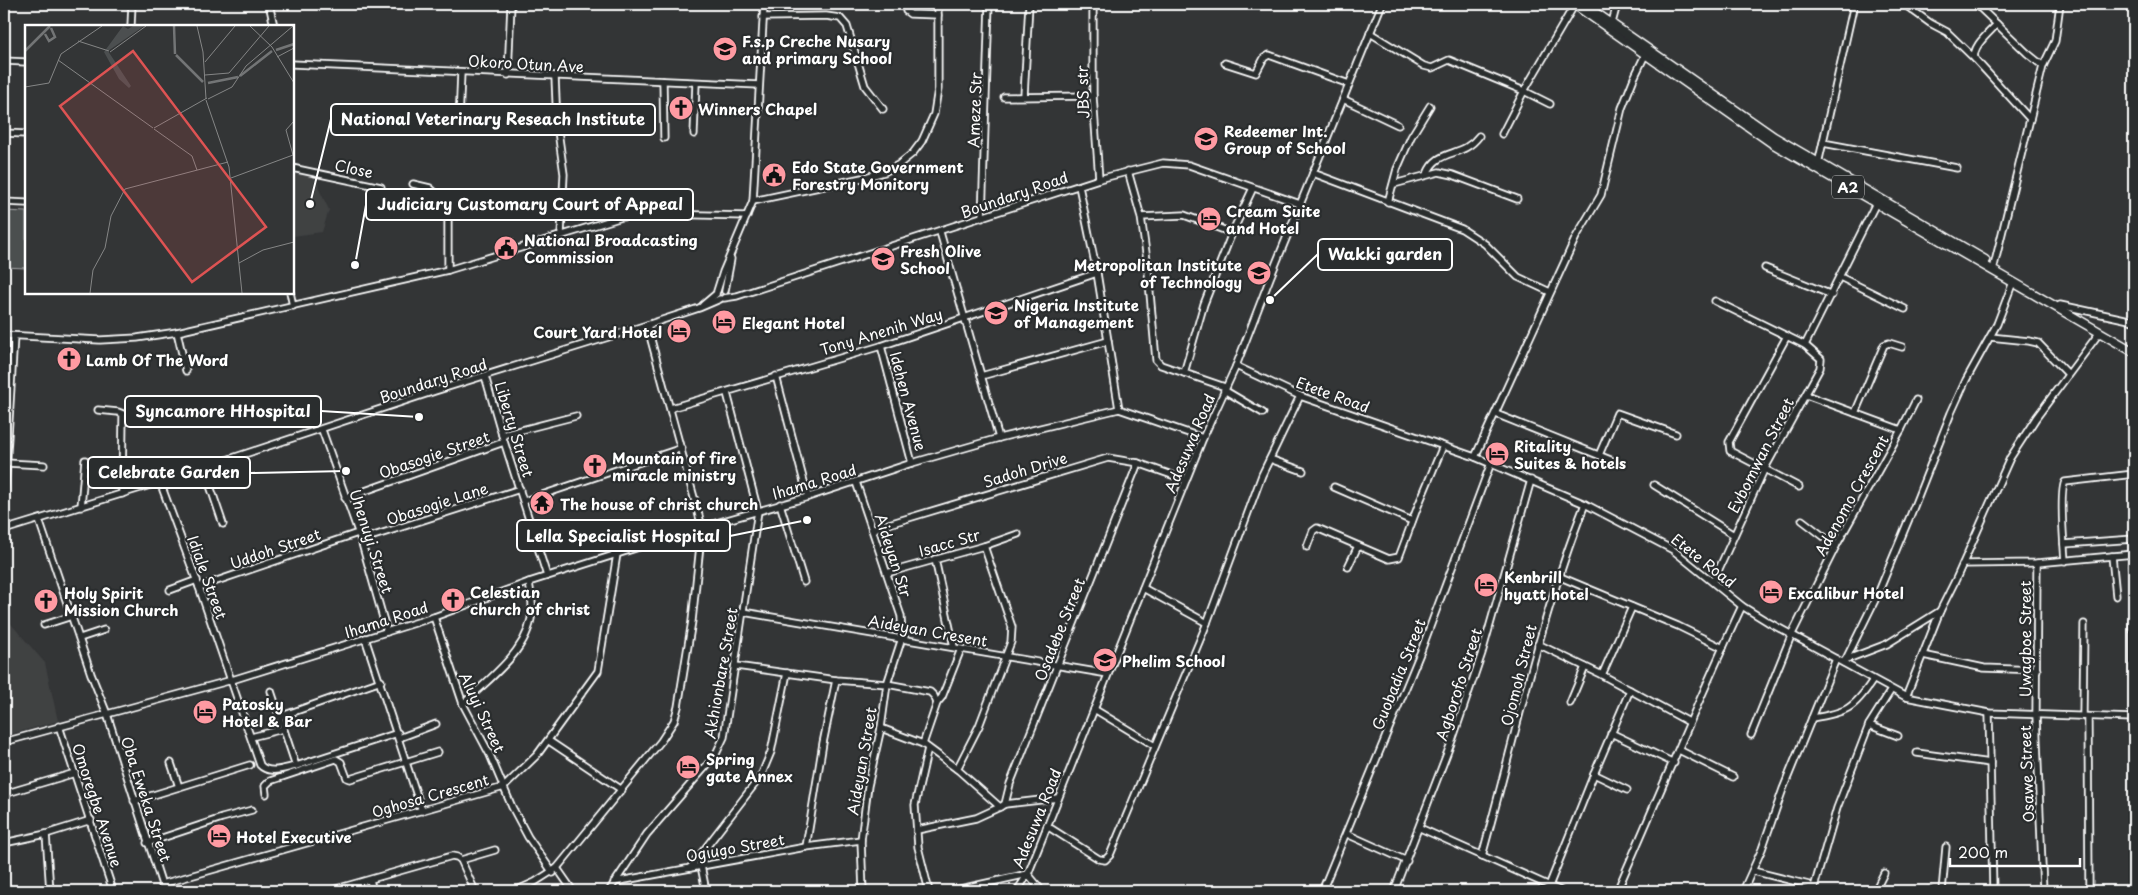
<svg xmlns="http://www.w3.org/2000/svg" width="2138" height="895" font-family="'Playpen Sans',sans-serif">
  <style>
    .built { fill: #404243 }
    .green { fill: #4c4f50; stroke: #a6a7a8 }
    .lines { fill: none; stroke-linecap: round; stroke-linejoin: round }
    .minor-casing { stroke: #fff; stroke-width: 9 }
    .highway-casing { stroke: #fff; stroke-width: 11 }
    .minor { stroke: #2a2d2e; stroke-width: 5.5 }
    .highway { stroke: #2a2d2e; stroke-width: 8 }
    .labels { text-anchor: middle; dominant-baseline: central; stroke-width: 4.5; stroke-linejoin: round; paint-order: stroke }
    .shield { fill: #2a2d2e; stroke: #bfc0c0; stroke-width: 1 }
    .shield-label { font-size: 14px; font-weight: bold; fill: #fff }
    .poi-label { font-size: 15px; font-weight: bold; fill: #fff; stroke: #2a2d2e; text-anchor: start }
    .street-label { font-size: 15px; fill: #fff; stroke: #2a2d2e }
    .inset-river { fill: none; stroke: #737576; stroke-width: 2.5 }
    .inset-road { fill: none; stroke: #858686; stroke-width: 1 }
    .view { fill: #de5353; fill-opacity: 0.15; stroke: #de5353; stroke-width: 2.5 }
    .inset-edge { fill: none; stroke: #fff; stroke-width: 2.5 }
    .leader { fill: none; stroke: #fff; stroke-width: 2 }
    .callout-dot { fill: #fff; stroke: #2a2d2e; stroke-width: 2 }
    .callout { fill: #2a2d2e; stroke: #fff; stroke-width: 2 }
    .callout-label { font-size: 16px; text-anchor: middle; font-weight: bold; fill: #fff }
  </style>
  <rect width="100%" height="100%" fill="#333536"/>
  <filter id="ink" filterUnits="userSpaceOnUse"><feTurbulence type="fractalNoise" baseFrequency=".02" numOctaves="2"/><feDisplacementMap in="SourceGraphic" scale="10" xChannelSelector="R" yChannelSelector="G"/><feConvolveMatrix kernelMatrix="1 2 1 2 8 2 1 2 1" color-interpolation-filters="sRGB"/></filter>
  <g filter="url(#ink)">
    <g class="built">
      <path d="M292,172L313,174L317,177L319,189L329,210L322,232L293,236Z"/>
      <path d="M4,616L45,663L58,721L4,736Z"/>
    </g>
    <path class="green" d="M4,211L26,212V268L4,267Z"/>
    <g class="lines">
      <defs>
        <g id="minor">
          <path d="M269,4L274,26"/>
          <path d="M905,4L906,11L910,14L938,15"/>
          <path d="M1093,4V96L1099,179"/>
          <path d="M1904,4L1930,23L1947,32L1975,59"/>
          <path d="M1976,4L2027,53L2043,66"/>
          <path d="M763,17L826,16L840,18L847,26L865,86L883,109"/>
          <path d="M1612,23L1617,4"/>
          <path d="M1997,24C1989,33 1971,47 1975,59L2030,119"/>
          <path d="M131,26L132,4"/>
          <path d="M1370,33L1424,66L1432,68L1449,60L1524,91L1550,104"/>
          <path d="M4,61L26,62"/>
          <path d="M1225,63L1256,73L1264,58L1269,55L1349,84"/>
          <path d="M292,64L759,85"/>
          <path d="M508,75L511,4"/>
          <path d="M555,77L557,124L564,174L561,234"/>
          <path d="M663,81L664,138"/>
          <path d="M1024,96L1029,4"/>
          <path d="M1004,97L1093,96"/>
          <path d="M1343,99L1398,125"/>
          <path d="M459,122L461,72"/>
          <path d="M4,133L26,134"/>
          <path d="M694,134L696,83"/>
          <path d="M1502,134L1524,91L1575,4"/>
          <path d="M1823,143L1957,168"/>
          <path d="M1818,164L1854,4"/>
          <path d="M292,168L381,187"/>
          <path d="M1128,171L1141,217L1147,260L1156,360L1161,365L1225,387"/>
          <path d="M1313,173L1462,229L1485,244L1518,277L1550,292"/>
          <path d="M1427,174C1438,147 1462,159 1479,136"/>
          <path d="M413,184L430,188L448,204V270"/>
          <path d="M1394,184L1439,172L1453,175L1517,199"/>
          <path d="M1079,186L1097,273L1119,409"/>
          <path d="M753,201L862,178L884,172L898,165L913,153L922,141L934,114L938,89V4"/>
          <path d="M4,202L26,203"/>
          <path d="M1388,202L1397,169L1411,137L1430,106"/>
          <path d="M1141,217L1184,215L1232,233"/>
          <path d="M982,218L989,4"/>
          <path d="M940,232L999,438"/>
          <path d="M1994,266L2043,66L2055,41L2060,4"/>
          <path d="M1765,268L1832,295"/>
          <path d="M1840,277L1905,309"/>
          <path d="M717,291L723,272L753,201L764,4"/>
          <path d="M725,291L731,259"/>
          <path d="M290,292L293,306"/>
          <path d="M724,298L737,296L1099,179L1163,163L1189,165L1300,204"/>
          <path d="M703,305L716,294"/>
          <path d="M2060,305L2134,321"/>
          <path d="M177,332L186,371"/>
          <path d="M4,335L100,340L137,338L177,332L448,270L622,217L658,214L747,216"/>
          <path d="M1787,336L1729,442L1730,451L1799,487"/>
          <path d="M1990,337L2029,341L2038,343L2068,374"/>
          <path d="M1805,345L1876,203"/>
          <path d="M881,346L912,463"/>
          <path d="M1236,366L1300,396L1475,457L1585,504L1673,550L1742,606L1768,622L1906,697L1989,713L2134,718"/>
          <path d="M1184,373L1204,304L1232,233L1253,188"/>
          <path d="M485,376L502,435L547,576"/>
          <path d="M776,376L808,497"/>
          <path d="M981,376L1108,341"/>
          <path d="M1224,390L1263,413"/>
          <path d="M671,408L881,346L1097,273"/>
          <path d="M98,410L118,412L123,414L122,494"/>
          <path d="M1855,413L1884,345L1889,343L1902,347"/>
          <path d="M1496,414L1613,461"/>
          <path d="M322,430L361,540L387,632"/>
          <path d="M1901,430L1916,400"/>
          <path d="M502,435L576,416"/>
          <path d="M1599,455L1617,413L1676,434"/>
          <path d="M1475,457L1576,237L1601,195L1622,108L1634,78L1646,53"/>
          <path d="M1270,459L1303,471"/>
          <path d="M6,463L44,465"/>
          <path d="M204,468L223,524"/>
          <path d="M160,482L199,587L260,765C269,775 285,768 296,766"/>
          <path d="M856,482L901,616L902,638L887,684L881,728L868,786L861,840L863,891"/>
          <path d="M1654,485L1734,535"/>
          <path d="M1334,487L1412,521"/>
          <path d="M345,498L504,442"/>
          <path d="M524,501L682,448"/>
          <path d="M4,504L14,336"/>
          <path d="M780,504L804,582"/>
          <path d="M81,507L85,460"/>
          <path d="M39,520L91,674L107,714L164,891"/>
          <path d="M1802,520L1836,546"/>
          <path d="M872,529L1108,458L1138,463L1186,480"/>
          <path d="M4,530L160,482L435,391L647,325L699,308L720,299"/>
          <path d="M361,540L520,489"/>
          <path d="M2064,544L2134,539"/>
          <path d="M1307,547L1313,531L1317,528L1389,559L1399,557L1418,506L1443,446"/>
          <path d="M2132,555L2134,731"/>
          <path d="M2112,556L2116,596"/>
          <path d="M935,559L954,647"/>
          <path d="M2065,561C2064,547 2059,490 2065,482L2134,474"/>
          <path d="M2037,563L2036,715L2043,891"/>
          <path d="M1963,564L2037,563L2134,554"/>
          <path d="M1348,567L1358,546"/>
          <path d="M887,573L984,546L1018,534"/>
          <path d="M1558,576L1678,626L1723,648"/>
          <path d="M1713,582L1764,470L1820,368L1821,359L1805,345L1715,301"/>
          <path d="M199,587L358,533"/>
          <path d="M1143,588L1207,623"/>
          <path d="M170,590L197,580"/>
          <path d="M743,612L1108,674"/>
          <path d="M434,617L463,704L490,755L512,807L528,837L553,873"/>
          <path d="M44,625L72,616"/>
          <path d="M80,638L104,630"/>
          <path d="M365,638L422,811"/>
          <path d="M1538,644L1602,675L1689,722"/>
          <path d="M1923,655L1984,668L2037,670"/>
          <path d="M1845,660L1887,644L1940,611"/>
          <path d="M1844,663L1877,596L1911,514L1951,413L1966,380L1997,324L2013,282"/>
          <path d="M736,666L836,680L887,684L930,692L934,696L937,703L923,744L881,728"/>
          <path d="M1602,675L1632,607"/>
          <path d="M271,691L296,766L398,733"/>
          <path d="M1906,697L1940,611L1956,579L2010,458L2036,418L2100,332"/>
          <path d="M937,703L942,697L961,649"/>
          <path d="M1570,703L1585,667"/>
          <path d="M463,704C490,677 534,648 532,605C532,598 530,590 529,582"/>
          <path d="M1094,709L1155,746"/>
          <path d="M1989,713L1993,891"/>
          <path d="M2083,716L2084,624"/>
          <path d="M279,717L381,681"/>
          <path d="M2088,717L2089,891"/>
          <path d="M1812,718C1846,713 1854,709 1873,680"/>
          <path d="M1869,725L1898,736"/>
          <path d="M59,726L113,891"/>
          <path d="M1611,733L1674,763"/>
          <path d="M1751,735L1791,636L1836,546L1901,430L1806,395"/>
          <path d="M251,737L283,729"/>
          <path d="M399,738L436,724"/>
          <path d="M549,741L622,790"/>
          <path d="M4,742L232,680L434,617L529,582L702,527L808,497L912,463L999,438L1119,409L1203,438"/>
          <path d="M923,744L957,769L1000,807L1005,804L1058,798"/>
          <path d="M928,748L915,805L918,847L929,891"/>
          <path d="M1679,750L1733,777"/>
          <path d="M1917,753L1990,763"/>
          <path d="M171,763L179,787"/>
          <path d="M957,769L979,726L1011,642L1012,627L984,546"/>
          <path d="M1594,774L1627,790"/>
          <path d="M4,794L75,773"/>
          <path d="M266,794L265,786L270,781L336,759L341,762L347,778L350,779L438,752"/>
          <path d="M134,801L250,765"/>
          <path d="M1005,804L1010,784L1138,463"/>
          <path d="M1047,826L1099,859L1105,860L1110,855L1207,623L1262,475L1300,396"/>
          <path d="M1420,828L1561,891"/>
          <path d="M917,830L976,818L1000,807"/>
          <path d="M46,834L50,891"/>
          <path d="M1347,834L1407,861"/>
          <path d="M4,843L46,834L91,820"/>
          <path d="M147,843L222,818L252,810"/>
          <path d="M806,847L823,743L836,680"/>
          <path d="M1482,856C1515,738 1540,618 1585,504"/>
          <path d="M461,860L495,850"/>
          <path d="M701,866L706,891"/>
          <path d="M557,868L573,891"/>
          <path d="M690,868L761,776L771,752L787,673"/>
          <path d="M1753,871L1809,885L1812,889"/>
          <path d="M1028,874L1042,891"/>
          <path d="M370,880L373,891"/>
          <path d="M614,882L806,847L861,840"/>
          <path d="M162,884L504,787L537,755L598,671L617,554"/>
          <path d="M1549,886L1594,774L1630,690"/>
          <path d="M329,891L452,856L457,857L461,860L475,891"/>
          <path d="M515,891L535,882L557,868L661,741L674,721L678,707L692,621L702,527L647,325"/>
          <path d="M609,891L647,834L715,756L724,737L758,511L727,393"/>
          <path d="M951,891L1028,874"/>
          <path d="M1017,891L1028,874L1203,438L1236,366L1270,278L1382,4"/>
          <path d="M1322,891L1421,651L1491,463"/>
          <path d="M1394,891L1453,738L1482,653L1531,480"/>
          <path d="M1617,891C1659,796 1698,700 1742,606"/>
          <path d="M1743,891L1762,849L1783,789L1836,659"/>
          <path d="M1813,891L1837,808L1869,725L1891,690"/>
          <path d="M1875,891L1884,873"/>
          <path d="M1928,891H1930"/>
          <path d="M1942,891L1946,847"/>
        </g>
        <g id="highway">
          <path d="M1574,4L1772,143L2134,352"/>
          <path d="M1583,4L1774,137L1985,260"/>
        </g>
      </defs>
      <use href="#minor" class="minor-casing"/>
      <use href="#highway" class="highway-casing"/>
      <use href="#minor" class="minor"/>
      <use href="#highway" class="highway"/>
    </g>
  </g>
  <defs>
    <symbol id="school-disc" viewBox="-11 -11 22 22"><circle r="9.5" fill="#ff9aa2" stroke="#2a2d2e"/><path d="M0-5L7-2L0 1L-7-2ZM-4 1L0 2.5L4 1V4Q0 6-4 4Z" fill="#111"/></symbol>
    <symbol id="church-disc" viewBox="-11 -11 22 22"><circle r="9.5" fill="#ff9aa2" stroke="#2a2d2e"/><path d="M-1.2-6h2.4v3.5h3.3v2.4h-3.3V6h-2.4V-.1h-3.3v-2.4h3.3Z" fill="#111"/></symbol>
    <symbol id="civic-disc" viewBox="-11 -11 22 22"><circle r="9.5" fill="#ff9aa2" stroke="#2a2d2e"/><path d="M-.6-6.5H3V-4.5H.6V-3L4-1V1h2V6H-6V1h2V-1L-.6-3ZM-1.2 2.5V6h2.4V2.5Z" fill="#111"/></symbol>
    <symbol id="hotel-disc" viewBox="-11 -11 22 22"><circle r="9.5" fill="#ff9aa2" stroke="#2a2d2e"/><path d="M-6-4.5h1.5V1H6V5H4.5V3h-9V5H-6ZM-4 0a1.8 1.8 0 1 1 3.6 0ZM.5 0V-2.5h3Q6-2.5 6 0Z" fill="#111"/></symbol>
    <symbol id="university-disc" viewBox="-11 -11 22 22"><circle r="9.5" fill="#ff9aa2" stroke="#2a2d2e"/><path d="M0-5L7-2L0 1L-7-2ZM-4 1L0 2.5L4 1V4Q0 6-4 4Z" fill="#111"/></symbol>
    <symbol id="temple-disc" viewBox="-11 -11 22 22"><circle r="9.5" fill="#ff9aa2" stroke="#2a2d2e"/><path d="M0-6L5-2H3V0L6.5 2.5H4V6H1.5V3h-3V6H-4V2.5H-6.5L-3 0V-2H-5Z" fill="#111"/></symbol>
  </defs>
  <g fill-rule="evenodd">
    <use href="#school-disc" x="711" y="35" width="28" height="28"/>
    <use href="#church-disc" x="667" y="94" width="28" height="28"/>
    <use href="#school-disc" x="1192" y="125" width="28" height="28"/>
    <use href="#civic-disc" x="760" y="161" width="28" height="28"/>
    <use href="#hotel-disc" x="1195" y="205" width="28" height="28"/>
    <use href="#civic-disc" x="492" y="234" width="28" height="28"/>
    <use href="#school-disc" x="869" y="245" width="28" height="28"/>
    <use href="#school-disc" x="1245" y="259" width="28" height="28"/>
    <use href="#university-disc" x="982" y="299" width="28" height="28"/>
    <use href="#hotel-disc" x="710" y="308" width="28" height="28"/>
    <use href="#hotel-disc" x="665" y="317" width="28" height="28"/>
    <use href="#church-disc" x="55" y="345" width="28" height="28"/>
    <use href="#hotel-disc" x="1483" y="440" width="28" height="28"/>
    <use href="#church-disc" x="581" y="452" width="28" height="28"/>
    <use href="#temple-disc" x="528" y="489" width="28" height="28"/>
    <use href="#hotel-disc" x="1472" y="571" width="28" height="28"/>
    <use href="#hotel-disc" x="1757" y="578" width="28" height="28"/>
    <use href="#church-disc" x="439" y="586" width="28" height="28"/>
    <use href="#church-disc" x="32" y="587" width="28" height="28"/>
    <use href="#school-disc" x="1091" y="646" width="28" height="28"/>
    <use href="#hotel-disc" x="191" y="698" width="28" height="28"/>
    <use href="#hotel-disc" x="674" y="753" width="28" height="28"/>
    <use href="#hotel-disc" x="205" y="822" width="28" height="28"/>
  </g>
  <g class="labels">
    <rect class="shield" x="1832" y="175.5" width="32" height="23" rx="4"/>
    <g class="shield-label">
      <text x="1848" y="187">A2</text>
    </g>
    <g class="poi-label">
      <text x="742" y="40">F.s.p Creche Nusary<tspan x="742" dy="17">and primary School</tspan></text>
      <text x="698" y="108">Winners Chapel</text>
      <text x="1224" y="130">Redeemer Int.<tspan x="1224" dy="17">Group of School</tspan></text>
      <text x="792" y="166">Edo State Government<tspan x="792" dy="17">Forestry Monitory</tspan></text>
      <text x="1226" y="210">Cream Suite<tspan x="1226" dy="17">and Hotel</tspan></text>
      <text x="524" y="239">National Broadcasting<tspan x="524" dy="17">Commission</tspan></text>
      <text x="900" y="250">Fresh Olive<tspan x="900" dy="17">School</tspan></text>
      <text x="1242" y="264" text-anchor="end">Metropolitan Institute<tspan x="1242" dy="17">of Technology</tspan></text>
      <text x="1014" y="304">Nigeria Institute<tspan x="1014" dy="17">of Management</tspan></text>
      <text x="742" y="322">Elegant Hotel</text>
      <text x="662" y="331" text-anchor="end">Court Yard Hotel</text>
      <text x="86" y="359">Lamb Of The Word</text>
      <text x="1514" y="445">Ritality<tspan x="1514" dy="17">Suites &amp; hotels</tspan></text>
      <text x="612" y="457">Mountain of fire<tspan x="612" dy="17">miracle ministry</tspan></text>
      <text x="560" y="503">The house of christ church</text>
      <text x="1504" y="576">Kenbrill<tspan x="1504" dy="17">hyatt hotel</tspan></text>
      <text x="470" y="591">Celestian<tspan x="470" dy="17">church of christ</tspan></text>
      <text x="64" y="592">Holy Spirit<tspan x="64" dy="17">Mission Church</tspan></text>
      <text x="1788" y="592">Excalibur Hotel</text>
      <text x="1122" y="660">Phelim School</text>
      <text x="222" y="703">Patosky<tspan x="222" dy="17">Hotel &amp; Bar</tspan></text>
      <text x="706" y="758">Spring<tspan x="706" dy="17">gate Annex</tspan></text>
      <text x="236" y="836">Hotel Executive</text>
    </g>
    <g class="street-label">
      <text transform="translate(526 63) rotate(3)">Okoro Otun Ave</text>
      <text transform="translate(1082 92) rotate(-92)">JBS str</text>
      <text transform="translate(974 110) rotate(-88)">Ameze Str</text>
      <text transform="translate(354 168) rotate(12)">Close</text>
      <text transform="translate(1014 194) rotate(-19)">Boundary Road</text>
      <text transform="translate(881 331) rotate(-17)">Tony Anenih Way</text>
      <text transform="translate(433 380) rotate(-18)">Boundary Road</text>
      <text transform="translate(1333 394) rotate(20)">Etete Road</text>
      <text transform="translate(909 401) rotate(75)">Idehen Avenue</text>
      <text transform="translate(515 429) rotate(73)">Liberty Street</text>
      <text transform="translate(1189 443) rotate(-67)">Adesuwa Road</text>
      <text transform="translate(434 454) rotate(-19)">Obasogie Street</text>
      <text transform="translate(1760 455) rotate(-63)">Evbomwan Street</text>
      <text transform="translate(1025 469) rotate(-17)">Sadoh Drive</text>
      <text transform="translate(814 481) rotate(-17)">Ihama Road</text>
      <text transform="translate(1851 495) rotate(-61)">Adenomo Crescent</text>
      <text transform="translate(437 503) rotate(-18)">Obasogie Lane</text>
      <text transform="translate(372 541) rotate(72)">Uhenuyi Street</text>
      <text transform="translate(949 542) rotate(-16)">Isacc Str</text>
      <text transform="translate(275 548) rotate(-19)">Uddoh Street</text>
      <text transform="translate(894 555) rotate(72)">Aideyan Str</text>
      <text transform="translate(1704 560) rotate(38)">Etete Road</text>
      <text transform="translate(208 577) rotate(70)">Idiale Street</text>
      <text transform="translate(386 619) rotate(-18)">Ihama Road</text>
      <text transform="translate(1059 629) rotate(-68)">Osadebe Street</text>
      <text transform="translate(928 630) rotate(10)">Aideyan Cresent</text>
      <text transform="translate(2024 639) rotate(-90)">Uwagboe Street</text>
      <text transform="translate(720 673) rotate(-80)">Akhionbare Street</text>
      <text transform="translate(1398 674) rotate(-68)">Guobadia Street</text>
      <text transform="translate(1518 675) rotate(-76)">Ojomoh Street</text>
      <text transform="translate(1458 684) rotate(-72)">Agborofo Street</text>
      <text transform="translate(483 712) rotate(65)">Aluyi Street</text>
      <text transform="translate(861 761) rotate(-80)">Aideyan Street</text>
      <text transform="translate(2026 774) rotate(-92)">Osawe Street</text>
      <text transform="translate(430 795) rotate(-16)">Oghosa Crescent</text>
      <text transform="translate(147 799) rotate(72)">Oba Eweka Street</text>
      <text transform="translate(98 805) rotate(72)">Omoregbe Avenue</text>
      <text transform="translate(1036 818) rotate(-68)">Adesuwa Road</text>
      <text transform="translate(735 847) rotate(-10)">Ogiugo Street</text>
    </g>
  </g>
  <g transform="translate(25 25)">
    <rect width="269" height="269" fill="#333536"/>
    <path d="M98,1L103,4L108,1H119L83,26L106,61L104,63L94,54L79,27Z" fill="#4c4f50"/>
    <path class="inset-river" d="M149,1L150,29M20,9L24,16L30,12L26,3M251,25L269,19M0,26L25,1M151,30L178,57M215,51L247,26M183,58L213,52"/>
    <path class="inset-road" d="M172,1L178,27L181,74M225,1L247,22L269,58M53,16L84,26M85,27L121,1M252,32L269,23M33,35L128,103M180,37L210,1M180,50L204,48L244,1M0,62L24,58L36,29L77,1M183,74L207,62L221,41L268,1M181,75L204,142L217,268M129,103L182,73M129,104L167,131L172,145M206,153L268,130L261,105L269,96M214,238L238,225L269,217M65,268L68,245L80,223L86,191L100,164L203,137"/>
    <path class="view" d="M108,26L241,202L167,257L35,81Z"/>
    <rect width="269" height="269" class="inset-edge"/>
  </g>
  <path class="leader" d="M310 204L331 119M355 265L366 205M1270 300L1318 254M419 417L321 411M346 471L250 473M807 520L730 536"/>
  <g class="callout-dot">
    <circle cx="310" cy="204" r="5"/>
    <circle cx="355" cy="265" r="5"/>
    <circle cx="1270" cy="300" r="5"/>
    <circle cx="419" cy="417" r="5"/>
    <circle cx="346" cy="471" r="5"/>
    <circle cx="807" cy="520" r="5"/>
  </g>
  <g class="callout">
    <rect x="331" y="104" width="324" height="31" rx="5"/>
    <rect x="366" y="189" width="327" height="31" rx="5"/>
    <rect x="1318" y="239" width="134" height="31" rx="5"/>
    <rect x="125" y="396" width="196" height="31" rx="5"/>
    <rect x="88" y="457" width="162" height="31" rx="5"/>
    <rect x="517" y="520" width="213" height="31" rx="5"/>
  </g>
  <g class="callout-label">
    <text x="493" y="125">National Veterinary Reseach Institute</text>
    <text x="530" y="210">Judiciary Customary Court of Appeal</text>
    <text x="1385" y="260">Wakki garden</text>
    <text x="223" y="417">Syncamore HHospital</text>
    <text x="169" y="478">Celebrate Garden</text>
    <text x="623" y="542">Lella Specialist Hospital</text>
  </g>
  <rect width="2138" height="895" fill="none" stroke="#2a2d2e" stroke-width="20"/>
  <rect x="10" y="10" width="2118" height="875" fill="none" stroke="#fff" stroke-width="2" filter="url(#ink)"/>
  <path d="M1950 858v8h130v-8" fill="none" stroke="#ffffff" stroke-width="2.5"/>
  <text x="1958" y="858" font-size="15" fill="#ffffff" stroke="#2a2d2e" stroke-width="4" paint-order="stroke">200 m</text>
</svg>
